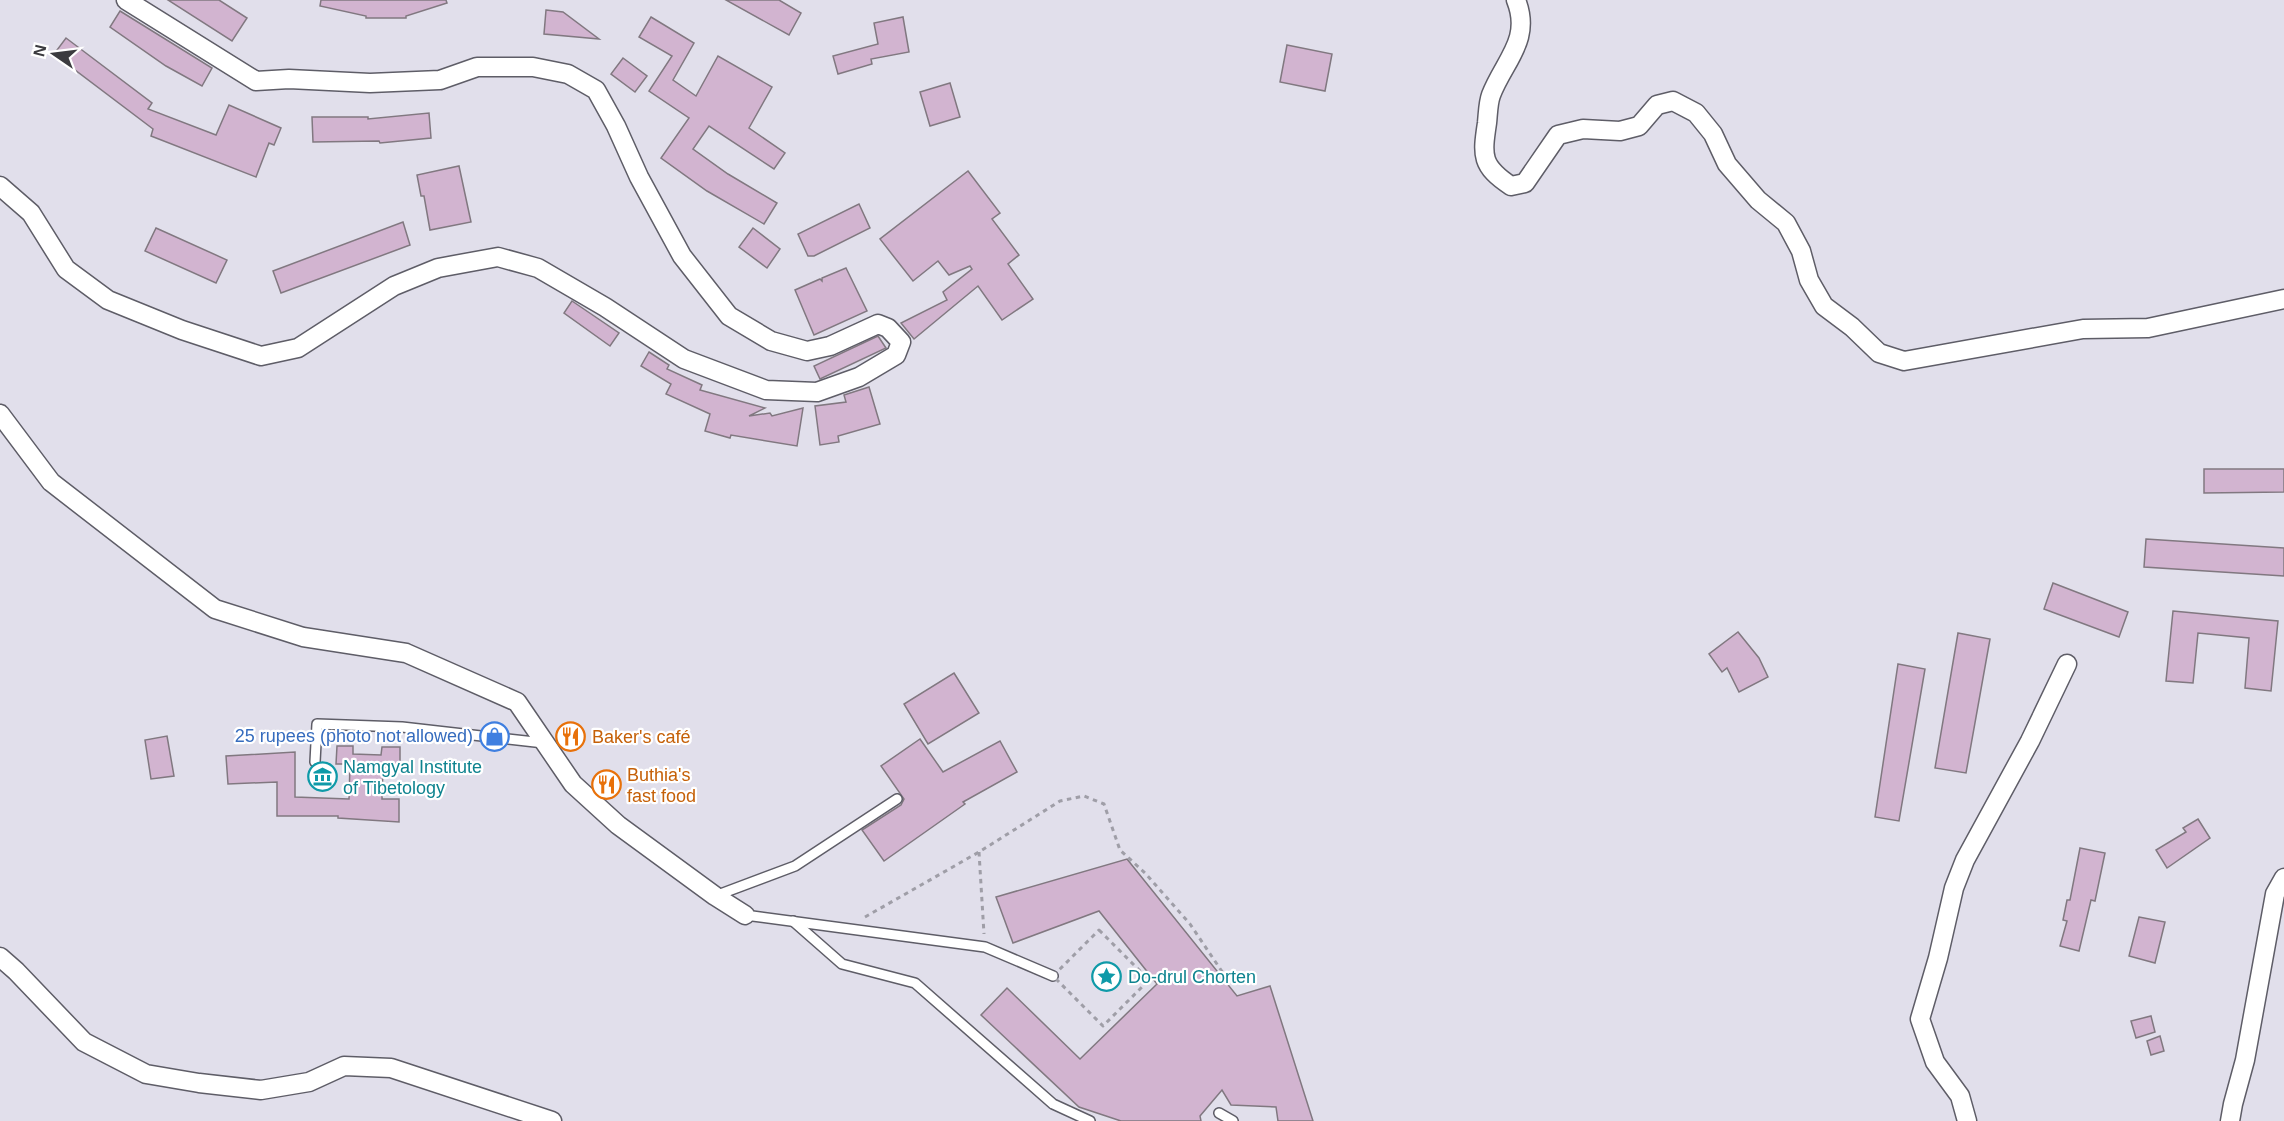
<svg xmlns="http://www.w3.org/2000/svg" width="2284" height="1121" font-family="Helvetica,sans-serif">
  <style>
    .building { fill: #d2b4d0; stroke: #817880; stroke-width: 1.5 }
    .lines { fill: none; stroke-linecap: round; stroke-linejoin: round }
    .service-casing { stroke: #5e5d67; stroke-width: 12 }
    .minor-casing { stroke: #5e5d67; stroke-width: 21 }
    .path { stroke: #9f9ea7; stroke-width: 3; stroke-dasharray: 4.5 4.5; stroke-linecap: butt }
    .service { stroke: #fff; stroke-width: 9 }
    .minor { stroke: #fff; stroke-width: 18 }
    .labels { text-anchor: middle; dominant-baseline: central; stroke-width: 4.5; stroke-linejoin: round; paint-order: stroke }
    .shop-label { font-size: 18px; fill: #366cbe; stroke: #fff; text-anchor: end }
    .food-label { font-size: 18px; fill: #c56008; stroke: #fff; text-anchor: start }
    .culture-label { font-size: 18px; fill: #0d838f; stroke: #fff; text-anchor: start }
  </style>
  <rect width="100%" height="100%" fill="#e1dfeb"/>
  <g class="building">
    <path d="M168,0H219L247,18L232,41Z"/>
    <path d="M321,0H446L447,3L406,16V18H366V16L320,6Z"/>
    <path d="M726,0H779L801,13L789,35Z"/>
    <path d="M546,10L563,12L599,39L544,34Z"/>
    <path d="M120,11L212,68L202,86L166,66L110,27Z"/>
    <path d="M651,17L694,43L673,80L696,96L718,56L772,87L749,128L785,153L774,169L709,126L693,149L728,174L777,203L764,224L707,191L661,158L689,118L649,91L672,56L639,37Z"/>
    <path d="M903,17L909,52L871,59L872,64L838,74L833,56L878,44L874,23Z"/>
    <path d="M66,38L152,103L148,109L216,135L229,105L281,128L274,145L269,143L256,177L151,136L153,129L54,54Z"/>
    <path d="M1287,45L1332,54L1325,91L1280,82Z"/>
    <path d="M623,58L647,76L635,92L611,74Z"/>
    <path d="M950,83L960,117L930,126L920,92Z"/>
    <path d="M429,113L431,138L380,143L379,141L313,142L312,117H368V119Z"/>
    <path d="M459,166L471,222L430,230L424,196H421L417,175Z"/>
    <path d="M968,171L1000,213L992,219L1019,255L1008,264L1033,299L1002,320L978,286L914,339L901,323L947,300L943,292L972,269L970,266L949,275L938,261L913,281L880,239Z"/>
    <path d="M859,204L870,228L814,256H808L798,234Z"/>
    <path d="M403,222L410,245L281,293L273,271Z"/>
    <path d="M156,228L227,260L216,283L145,251Z"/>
    <path d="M753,228L780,249L767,268L739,247Z"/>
    <path d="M846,268L867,311L814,335L795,290L820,279L822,281V278Z"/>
    <path d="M572,301L619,333L610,346L564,313Z"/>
    <path d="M878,336L886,348L820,379L814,366Z"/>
    <path d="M649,352L669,365L667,369L702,385L700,390L765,408L749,416L770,413L772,416L803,408L797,446L731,435L730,438L705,431L710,414L666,394L671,384L641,366Z"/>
    <path d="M869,387L880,424L838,436L839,442L820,445L815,406L846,402L844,395Z"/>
    <path d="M2204,469H2284V492L2204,493Z"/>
    <path d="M2146,539L2284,548V576L2144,567Z"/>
    <path d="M2053,583L2128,612L2119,637L2044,609Z"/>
    <path d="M2173,611L2278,621L2271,691L2245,688L2249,638L2198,633L2193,683L2166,681Z"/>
    <path d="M1738,632L1759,658L1768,677L1739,692L1727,668L1722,672L1709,654Z"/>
    <path d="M1958,633L1990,639L1966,773L1935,768Z"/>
    <path d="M1898,664L1925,669L1899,821L1875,817Z"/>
    <path d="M954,673L979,713L928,744L904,704Z"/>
    <path d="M167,736L174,776L151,779L145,740Z"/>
    <path d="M920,739L943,772L1000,741L1017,772L963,802L965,804L884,861L862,830L901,805L904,799L881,766Z"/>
    <path d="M337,746H353V754L381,755L382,747H400V768L383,767L382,799H399V822L338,818V816H277V782L228,784L226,756L295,752V797L349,799L350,764H336Z"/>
    <path d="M2198,819L2210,838L2167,868L2156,850L2186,832L2183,828Z"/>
    <path d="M2080,848L2105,853L2095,901L2091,900L2079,951L2060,946L2067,921L2063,920L2067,900H2070Z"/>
    <path d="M1127,859L1237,996L1270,986L1313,1121H1278L1276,1107L1231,1105L1222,1090L1200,1116L1201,1121H1121L1079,1107L981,1015L1007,988L1080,1059L1157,984L1099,911L1013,943L996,897Z"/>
    <path d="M2139,917L2165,922L2155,963L2129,956Z"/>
    <path d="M2151,1016L2155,1032L2136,1038L2131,1021Z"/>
    <path d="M2160,1036L2164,1051L2151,1055L2147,1041Z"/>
  </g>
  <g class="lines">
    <defs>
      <g id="service">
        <path d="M315,762L317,724L402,727L544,743"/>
        <path d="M715,896L795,866L897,799"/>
        <path d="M745,915L985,947L1053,976"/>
        <path d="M793,921L842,964L915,983L1053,1104L1090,1121"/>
        <path d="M1219,1113L1233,1121"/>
      </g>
      <g id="minor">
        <path d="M1516,0C1532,40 1504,61 1491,95C1488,103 1488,114 1487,123C1482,156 1481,166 1511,186L1525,183L1558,135L1583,129L1620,131L1639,126L1657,105L1673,101L1696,113L1713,134L1727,164L1758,200L1786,223L1801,251L1809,280L1824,306L1852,327L1879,353L1904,361L2083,329L2148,328L2284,299"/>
        <path d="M0,186L31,213L66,269L108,300L182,330L261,356L298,348L394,286L438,268L498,257L538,268L605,307L684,359L766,390L817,392L859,377L896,355L901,342L888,328L878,324L830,346L807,351L771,341L729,316L682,256L639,177L616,126L596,90L568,74L533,67H477L440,80L370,83L289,79L256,81L126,0"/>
        <path d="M0,414L51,482L215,609L303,637L406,653L517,702L573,784L618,825L715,896L745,915"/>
        <path d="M0,957L16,971L84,1042L146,1074L199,1083L261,1090L309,1082L344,1066L391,1068L552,1121"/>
        <path d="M1967,1121L1960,1096L1935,1062L1920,1019L1938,958L1954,888L1965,860L2030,741L2067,664"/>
        <path d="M2230,1121L2233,1104L2245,1060L2275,894L2284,878"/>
      </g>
    </defs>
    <use href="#service" class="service-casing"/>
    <use href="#minor" class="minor-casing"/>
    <g class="path">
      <path d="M979,852L984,934"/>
      <path d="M865,917L979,852L1060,801L1084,796L1104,804L1120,850L1145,873L1190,924L1225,976"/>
      <path d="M1099,930L1149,980L1103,1026L1053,976Z"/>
    </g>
    <use href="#service" class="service"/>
    <use href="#minor" class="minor"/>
  </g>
  <defs>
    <symbol id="shop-ring" viewBox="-11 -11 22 22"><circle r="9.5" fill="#fff" stroke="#3f7fe0" stroke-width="1.5"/><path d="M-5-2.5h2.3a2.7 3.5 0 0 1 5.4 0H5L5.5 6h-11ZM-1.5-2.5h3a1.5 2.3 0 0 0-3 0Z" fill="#3f7fe0"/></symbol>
    <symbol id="restaurant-ring" viewBox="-11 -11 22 22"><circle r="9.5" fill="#fff" stroke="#e8710a" stroke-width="1.5"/><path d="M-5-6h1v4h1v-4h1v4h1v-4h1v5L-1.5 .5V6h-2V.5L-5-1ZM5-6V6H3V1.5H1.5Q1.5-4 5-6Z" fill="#e8710a"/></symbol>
    <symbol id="museum-ring" viewBox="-11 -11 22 22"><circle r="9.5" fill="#fff" stroke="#0f9aa8" stroke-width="1.5"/><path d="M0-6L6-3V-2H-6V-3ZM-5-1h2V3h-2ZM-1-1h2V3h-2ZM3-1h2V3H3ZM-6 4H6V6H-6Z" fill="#0f9aa8"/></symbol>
    <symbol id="sight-ring" viewBox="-11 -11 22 22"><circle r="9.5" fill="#fff" stroke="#0f9aa8" stroke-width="1.5"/><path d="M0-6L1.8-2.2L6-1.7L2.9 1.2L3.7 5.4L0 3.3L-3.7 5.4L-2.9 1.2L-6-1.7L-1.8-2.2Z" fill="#0f9aa8"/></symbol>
  </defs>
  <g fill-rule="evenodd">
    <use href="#shop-ring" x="478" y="720" width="33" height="33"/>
    <use href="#restaurant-ring" x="554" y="720" width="33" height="33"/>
    <use href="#museum-ring" x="306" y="760" width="33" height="33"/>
    <use href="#restaurant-ring" x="590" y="768" width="33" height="33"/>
    <use href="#sight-ring" x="1090" y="960" width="33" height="33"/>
  </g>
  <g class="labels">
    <g class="shop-label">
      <text x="473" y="736">25 rupees (photo not allowed)</text>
    </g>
    <g class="food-label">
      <text x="592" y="737">Baker's café</text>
      <text x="627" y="775">Buthia's<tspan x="627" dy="21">fast food</tspan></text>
    </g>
    <g class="culture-label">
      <text x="343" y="767">Namgyal Institute<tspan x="343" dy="21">of Tibetology</tspan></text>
      <text x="1128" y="977">Do-drul Chorten</text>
    </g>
  </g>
  <g transform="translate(54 54) rotate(284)" stroke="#ffffff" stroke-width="4.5" paint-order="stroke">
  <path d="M0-4.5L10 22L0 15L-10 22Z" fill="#3b3b3f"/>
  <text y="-9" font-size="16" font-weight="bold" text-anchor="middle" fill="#3b3b3f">N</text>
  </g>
</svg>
